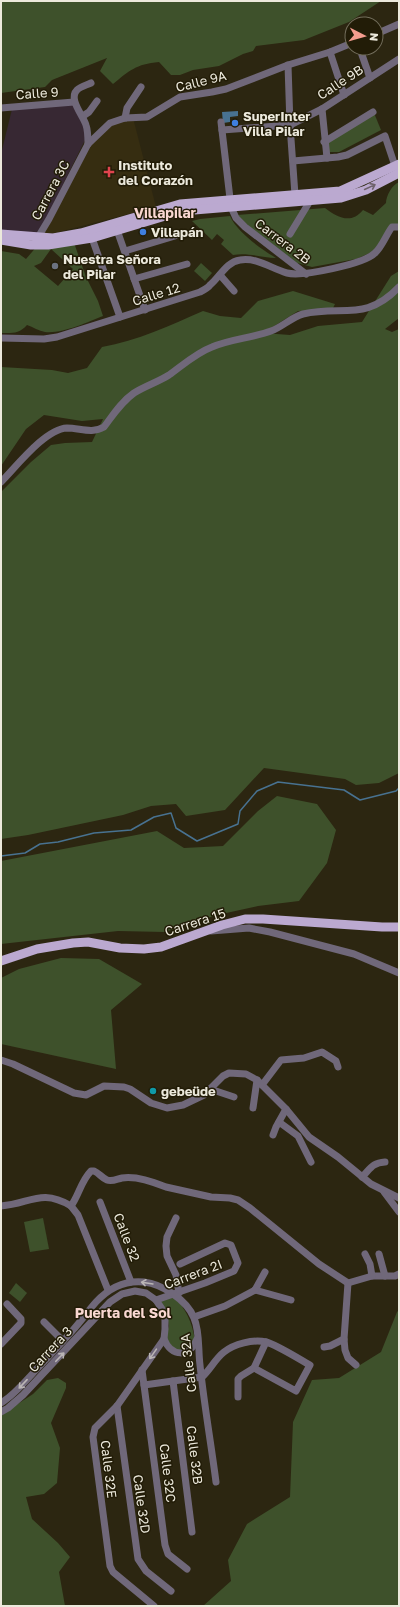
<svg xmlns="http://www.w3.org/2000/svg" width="400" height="1607" font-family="'Golos Text',sans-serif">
  <rect width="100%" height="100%" fill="#2c2611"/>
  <path fill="#362d11" d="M132,114L156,207L43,236L90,137Z"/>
  <path fill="#372833" d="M73,100L87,136L37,237L1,234V154L13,105Z"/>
  <g fill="#3e512b" fill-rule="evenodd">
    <path d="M1,1H381L349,22L304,40L256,46L253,51L243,54L219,66L193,70L180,75H171L159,62C136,64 129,71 113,84L100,71L107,58L52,80L45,87L1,93Z"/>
    <path d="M374,113L381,130L339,152H329L326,142Z"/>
    <path d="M399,182V225H395L372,252L356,259L312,267L297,263L252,229L237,215L325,208C337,217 351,225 363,210L373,215L386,203C386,196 392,185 399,182Z"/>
    <path d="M230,216C237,232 261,249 276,258C262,258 248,252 233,255L221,244L224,240L217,234L212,240L192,221L200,219Z"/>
    <path d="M72,237L86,277L98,301L103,316C88,322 62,334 45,332C39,331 33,327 27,325C19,334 13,333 1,333V251L19,254L26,259L38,245ZM51,249L73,269L58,286L34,266L41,263Z"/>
    <path d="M201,263L212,273L205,281L194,271Z"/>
    <path d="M399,271V318L385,329L392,332L399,329V773L379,783L356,785L345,779L264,768L225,810L186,816L176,804L151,806L123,815L28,835L1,839V492L31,462L51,445L65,443L92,442L103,419L82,421L44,415L26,429L1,466V367L52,370L68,373L87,368L102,347C137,341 171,325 203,311L220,316L241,318L258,301L293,291L335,304L332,310L298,311L263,333L290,335L318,326L362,322L391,276Z"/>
    <path d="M277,796L317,804L336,830L327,863L299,901L258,906L217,915L165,932L118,931L1,944V861L157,831L184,848L223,846L258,811Z"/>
    <path d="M61,958L99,959L142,984L111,1010L116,1069L1,1044V978L19,969Z"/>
    <path d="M43,1218L49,1249L30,1252L24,1222Z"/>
    <path d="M16,1283L27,1293L20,1302L9,1293Z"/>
    <path d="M173,1295C186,1309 192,1322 195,1340L188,1351H177L167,1341L166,1335L169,1326L167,1315L160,1299Z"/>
    <path d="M399,1310V1606H203L231,1581L228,1560L247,1524L290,1497L293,1422L312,1380L339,1378L381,1352L397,1312Z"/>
    <path d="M58,1378L66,1383V1388L51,1423L60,1448L57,1483L44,1494L26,1497L32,1519L58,1543L70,1557L59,1572L65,1606H1V1415L33,1394L47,1380Z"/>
  </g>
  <path fill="#487291" d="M238,111V116L230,117V122L223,123L222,112Z"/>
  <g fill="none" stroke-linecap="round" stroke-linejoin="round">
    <path stroke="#487291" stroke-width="1.5" d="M1,856L25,853L40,844L58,842L94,833L131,830L154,817L171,813L176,828L197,841L238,824L240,811L257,791L278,782L344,790L360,800L396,791L399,788"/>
    <g stroke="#70687a" stroke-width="7">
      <path d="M376,34L399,24"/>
      <path d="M330,52L344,95"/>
      <path d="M361,52L370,78"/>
      <path d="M288,65L290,125L295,195"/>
      <path d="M1,108L74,102"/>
      <path d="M322,109L327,158"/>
      <path d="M83,116L89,112L97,101"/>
      <path d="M125,118L127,108L141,87"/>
      <path d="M221,122L231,207L236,218L245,227L306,274"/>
      <path d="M222,130L290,125L322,109L399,59"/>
      <path d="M324,142L373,112"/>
      <path d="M88,144C88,138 88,131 86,125C83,115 68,99 77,90C81,86 87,85 91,83"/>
      <path d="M293,161L338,157L347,155L385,136L395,166"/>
      <path d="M117,230L145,310"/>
      <path d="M290,234L310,201"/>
      <path d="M92,238L120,317"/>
      <path d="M37,239L49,219L88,144L110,123L125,118L147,117L180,97L212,92L226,89L288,65L330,52L352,43"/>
      <path d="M125,251L175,236"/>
      <path d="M220,275L234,291"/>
      <path d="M134,279L187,264"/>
      <path d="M1,338L44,339L57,337L200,292C204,290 208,288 210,285C220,277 226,262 240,260C257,257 272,269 287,273C302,277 364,264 375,253C382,247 386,235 392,227H399"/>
      <path d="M1,482C16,467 45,429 67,428C80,428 92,434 104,427C113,415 121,402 134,393C145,386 158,382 169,375C183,365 196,353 212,347C231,339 252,338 271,331C282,327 292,317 303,314C342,305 366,322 399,287"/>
      <path d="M211,931L249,928L270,932L354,954L399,973"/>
      <path d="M1,1060L13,1064L74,1093L86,1095L104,1086L124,1087L130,1089L151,1103L167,1108L183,1105L204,1095L223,1076L229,1073L246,1074L257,1080L286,1109L309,1137L338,1157L371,1184L399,1198"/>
      <path d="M262,1085L281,1060L304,1058L322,1052L336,1061L338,1067"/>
      <path d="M210,1089L234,1097"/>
      <path d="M253,1108L257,1080"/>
      <path d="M279,1122L298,1136L311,1162"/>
      <path d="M273,1135L276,1127L286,1109"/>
      <path d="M362,1177C371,1168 372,1163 385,1162"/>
      <path d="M384,1192L399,1212"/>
      <path d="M100,1202L131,1282"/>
      <path d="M1,1206C30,1204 41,1188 71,1206C79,1195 81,1181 91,1171H94C99,1173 102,1178 107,1180C112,1182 117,1179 122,1178C137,1176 153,1182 166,1187L211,1197L230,1198L238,1200L250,1208L319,1264L348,1283L372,1276H395L399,1274"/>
      <path d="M71,1206L78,1215L108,1290"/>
      <path d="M176,1218L167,1237L166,1246L167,1256L176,1275L179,1293"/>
      <path d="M365,1254L370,1264L372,1276"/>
      <path d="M379,1254L385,1276"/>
      <path d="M348,1283L344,1339L345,1350L348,1358L356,1365"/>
      <path d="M255,1290L291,1300"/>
      <path d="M255,1290L265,1272"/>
      <path d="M156,1300L205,1283L234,1271L238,1263L231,1245L225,1243L180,1264"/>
      <path d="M194,1317L225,1306L255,1290"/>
      <path d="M44,1322L63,1341"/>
      <path d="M164,1339C171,1357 190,1358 197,1339"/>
      <path d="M1,1344L21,1323V1319L7,1304"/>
      <path d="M324,1347L330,1346L344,1339"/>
      <path d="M142,1370L165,1545L168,1554L187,1569"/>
      <path d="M173,1381L192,1532"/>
      <path d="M144,1385L202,1377C210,1370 215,1359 224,1352C234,1344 253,1339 266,1342C277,1345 299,1359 310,1365L296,1391L254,1368"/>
      <path d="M238,1397V1379L241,1376L254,1368L266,1342"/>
      <path d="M1,1403C14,1395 24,1383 34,1372C47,1358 61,1344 73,1330C81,1321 88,1311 96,1302C109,1288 125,1280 144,1282C162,1284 187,1300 194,1318C200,1332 198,1350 200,1365C204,1404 211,1443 216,1482"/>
      <path d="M117,1406L138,1559L146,1571L171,1591"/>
      <path d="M1,1412L8,1408L23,1395L110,1302L122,1294L135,1291L146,1293L156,1300L162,1309L165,1320V1329L164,1339L117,1406L95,1428L93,1437L110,1566L113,1572L154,1606"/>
    </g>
    <g stroke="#bba9d0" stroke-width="9">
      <path d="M1,234L53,238L81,233L180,204L340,191L399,164"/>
      <path d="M1,240L31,245H48L92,238L182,211L341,198L366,190L399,173"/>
      <path d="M1,961L37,949L73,943L88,942L120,948L144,949L161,947L222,925L245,919H263L382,927H399"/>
    </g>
  </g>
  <defs><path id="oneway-shaft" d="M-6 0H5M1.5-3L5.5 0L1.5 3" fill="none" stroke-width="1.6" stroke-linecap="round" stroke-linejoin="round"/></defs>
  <use stroke="#6e626c" href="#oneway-shaft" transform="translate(370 187) rotate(-25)"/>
  <g stroke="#bab5b5">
    <use href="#oneway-shaft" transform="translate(147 1283) rotate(-171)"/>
    <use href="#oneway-shaft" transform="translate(153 1354) rotate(125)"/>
    <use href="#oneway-shaft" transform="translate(60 1357) rotate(-46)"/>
    <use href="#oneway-shaft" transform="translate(23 1384) rotate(133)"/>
  </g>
  <g fill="#3f7fe0" stroke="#221c07" stroke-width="1.5">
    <circle cx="235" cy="123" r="4"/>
    <circle cx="143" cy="232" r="4"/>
  </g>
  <path fill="#e0444e" stroke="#221c07" stroke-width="1.5" d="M107 166h4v4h4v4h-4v4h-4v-4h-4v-4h4z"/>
  <circle fill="#6b7280" stroke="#221c07" stroke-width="1.5" cx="55" cy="266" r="4"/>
  <circle fill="#0f9aa8" stroke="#221c07" stroke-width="1.5" cx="153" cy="1091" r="4"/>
  <g text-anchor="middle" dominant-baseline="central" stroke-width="3" stroke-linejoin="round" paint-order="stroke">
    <g font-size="13" fill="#ece9dc" stroke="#221c07">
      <text transform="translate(201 81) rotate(-14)">Calle 9A</text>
      <text transform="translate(340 82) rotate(-33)">Calle 9B</text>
      <text transform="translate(37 93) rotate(-4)">Calle 9</text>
      <text transform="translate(50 190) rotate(-62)">Carrera 3C</text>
      <text transform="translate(283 241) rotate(37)">Carrera 2B</text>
      <text transform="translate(156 294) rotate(-17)">Calle 12</text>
      <text transform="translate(195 922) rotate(-18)">Carrera 15</text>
      <text transform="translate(127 1237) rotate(69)">Calle 32</text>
      <text transform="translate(193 1274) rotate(-21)">Carrera 2I</text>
      <text transform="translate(50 1349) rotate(-47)">Carrera 3</text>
      <text transform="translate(188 1363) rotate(-97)">Calle 32A</text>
      <text transform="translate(195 1455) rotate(83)">Calle 32B</text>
      <text transform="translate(109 1469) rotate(83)">Calle 32E</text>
      <text transform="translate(168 1473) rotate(83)">Calle 32C</text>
      <text transform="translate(142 1504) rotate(82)">Calle 32D</text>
    </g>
    <g font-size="13" font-weight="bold" fill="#ece9dc" stroke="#221c07" text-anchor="start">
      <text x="243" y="116">SuperInter<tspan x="243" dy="15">Villa Pilar</tspan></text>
      <text x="118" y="165">Instituto<tspan x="118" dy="15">del Corazón</tspan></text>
      <text x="151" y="232">Villapán</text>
      <text x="63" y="259">Nuestra Señora<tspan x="63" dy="15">del Pilar</tspan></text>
      <text x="161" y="1091">gebeüde</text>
    </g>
    <g font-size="14" font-weight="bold" fill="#f9d7d1" stroke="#221c07">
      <text x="165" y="212">Villapilar</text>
      <text x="123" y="1312">Puerta del Sol</text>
    </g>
  </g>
  <rect width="400" height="1607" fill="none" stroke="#ece9dc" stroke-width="4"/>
  <g transform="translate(364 36) rotate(96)"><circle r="19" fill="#221c07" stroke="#736e5c"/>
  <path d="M0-3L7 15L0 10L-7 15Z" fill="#f59d8f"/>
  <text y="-6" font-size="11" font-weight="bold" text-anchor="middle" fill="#ece9dc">N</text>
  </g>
</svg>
